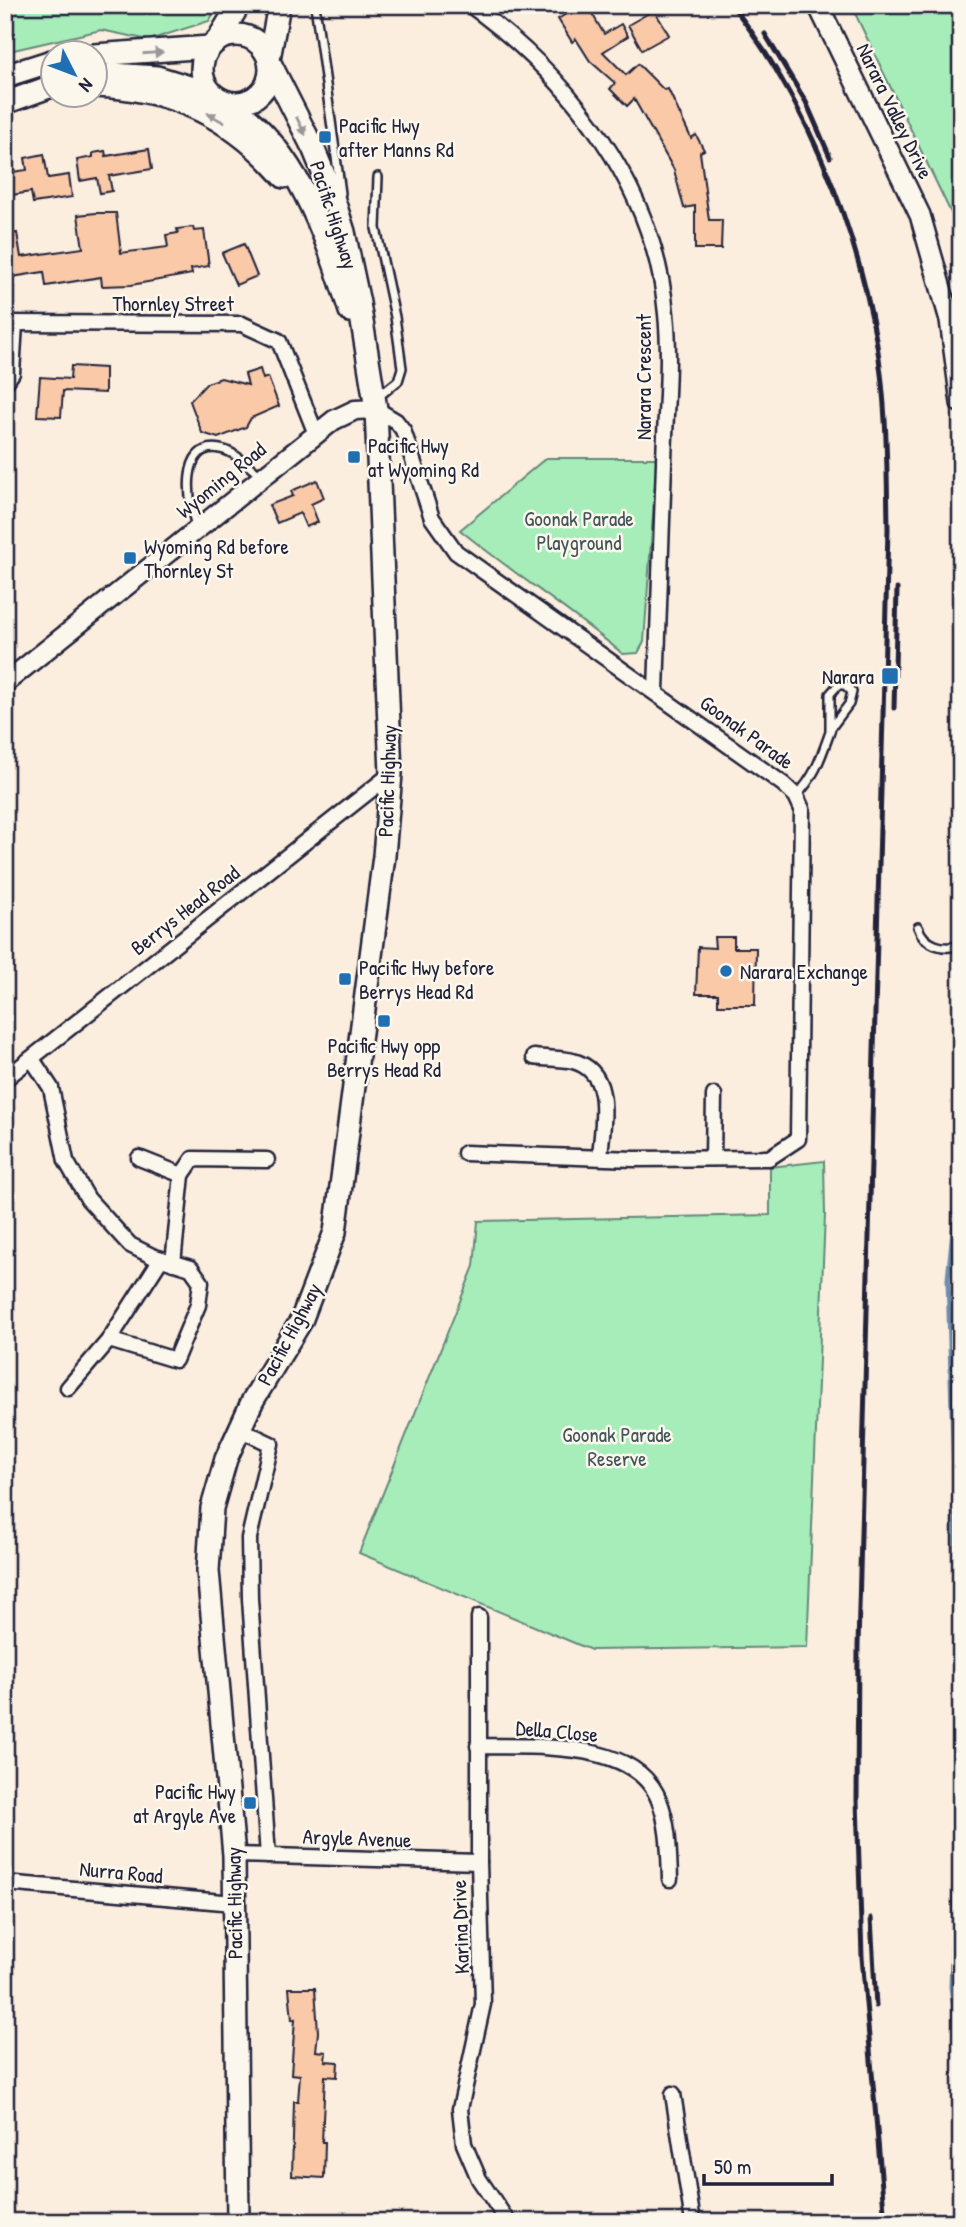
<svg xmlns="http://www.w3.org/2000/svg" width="966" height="2227" font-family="'Patrick Hand',sans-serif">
  <rect width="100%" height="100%" fill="#fbeede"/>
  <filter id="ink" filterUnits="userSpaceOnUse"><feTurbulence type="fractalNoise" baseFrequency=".0143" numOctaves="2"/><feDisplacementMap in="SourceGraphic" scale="14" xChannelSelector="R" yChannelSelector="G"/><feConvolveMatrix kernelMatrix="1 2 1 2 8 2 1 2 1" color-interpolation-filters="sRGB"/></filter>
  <g filter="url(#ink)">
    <g fill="#a7edba" stroke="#64887a" stroke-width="2">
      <path d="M5,5H219L209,21L149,40L101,30L5,52Z"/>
      <path d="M851,5H961V265L953,239L952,215Z"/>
      <path d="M546,458H657L644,642L638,653L623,654C570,610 513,573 460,530Z"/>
      <path d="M824,1161L825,1215L807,1647L591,1650L359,1553L474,1266L478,1221L770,1215V1167Z"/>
    </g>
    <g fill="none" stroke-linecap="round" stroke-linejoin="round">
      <path stroke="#6c8daf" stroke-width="5" d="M961,1153L948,1279L955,1509L957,1806L951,1987L961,2061"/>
    </g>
    <g fill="#f9c9a8" stroke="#22223b" stroke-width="2">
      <path d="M581,5H587L604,34L621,24L628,36L603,52L626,75L638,64L664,90L668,89L691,138L696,135L704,150L700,152L709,220H722L721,249H695V206L684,208L674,170L634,99L627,106L610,89L615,83L590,61L576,39L572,42L558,19Z"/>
      <path d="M654,10L669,35L642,50L628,25Z"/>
      <path d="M149,149L152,169L109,176L112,191L100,193L97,178L80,181L77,160L93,157V153L105,151L106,156Z"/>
      <path d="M44,154L48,178L69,175L72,197L33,203L31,192L5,196V173L27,170L25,158Z"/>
      <path d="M96,213H116L121,253L168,247L166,235L178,233L177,229L193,227L194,231L204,230L209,266L191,269L192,274L131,285L102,286L101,277L46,286L44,272L5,278V235L17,233L21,257L83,248L78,215Z"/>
      <path d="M244,244L257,276L236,285L222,253Z"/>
      <path d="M71,366L105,368V393L63,391L61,417L37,416L40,377L70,379Z"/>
      <path d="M260,369L263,379L268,377L279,406L251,418L246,427L218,438L202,433L190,401L207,383L221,378L248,385L245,374Z"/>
      <path d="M317,480L324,498L311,504L318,522L306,527L300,513L277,523L269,505L293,496L291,491Z"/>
      <path d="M714,937H734V948H756L755,1005H718V994H696L698,947L715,948Z"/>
      <path d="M289,1988H315L318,2032L316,2051L326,2052L325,2061L338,2062L337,2077L325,2076L322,2142H325L324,2178L292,2176L294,2101H298L300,2075L291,2074L295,2019L292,2020Z"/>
    </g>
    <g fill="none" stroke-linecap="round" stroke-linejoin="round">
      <g stroke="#22223b" stroke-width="12">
        <g id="service">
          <path d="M315,5L341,193"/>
          <path d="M378,177L376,228L395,317L402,368L398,381L378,397"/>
          <path d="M197,528C188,506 179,441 220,449C235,451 249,467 261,476"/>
          <path d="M796,796C815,777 821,757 830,732L831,728L849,704L852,692L845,685H838L830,694V732"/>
          <path d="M918,927C924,945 943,951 961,945"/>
        </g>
      </g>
      <g stroke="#22223b" stroke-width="19">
        <g id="minor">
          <path d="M470,5C571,78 655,187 666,314C671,363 665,414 664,463C661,539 658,615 656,691"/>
          <path d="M5,323L242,324L279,341L316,434"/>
          <path d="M5,383L12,373L15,324"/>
          <path d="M376,409L396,421L403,430L432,518L456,552L783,784L796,796L802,809L798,1139L769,1158L634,1159L465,1153"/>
          <path d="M534,1057C547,1059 561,1058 573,1061C615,1072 602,1125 600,1157"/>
          <path d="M32,1059L51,1088L66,1161L88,1199L130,1245L152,1256L191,1268L201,1282L198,1305L175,1360L109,1340"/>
          <path d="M5,1079L391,774"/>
          <path d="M139,1158L182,1175L193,1159L267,1160"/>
          <path d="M713,1158L714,1095"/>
          <path d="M173,1263L182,1175"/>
          <path d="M68,1388L109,1340L161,1259"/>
          <path d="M239,1429L271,1444L249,1538L250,1599L268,1856"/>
          <path d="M479,1617V1862L483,2004L460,2109L464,2144L479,2179L508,2222"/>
          <path d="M478,1746C532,1748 635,1738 659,1800C669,1824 669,1854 670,1879"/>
          <path d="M234,1855L479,1862"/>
          <path d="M5,1883L234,1903"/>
          <path d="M673,2094L693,2222"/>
        </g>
      </g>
      <g stroke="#22223b" stroke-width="23">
        <path id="tertiary" d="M5,683L334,420L355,410L376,409"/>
      </g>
      <g stroke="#22223b" stroke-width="24">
        <path id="secondary" d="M818,5L920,215L950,320L961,403"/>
      </g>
      <g stroke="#22223b" stroke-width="26">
        <g id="primary">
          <circle cx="236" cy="69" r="34"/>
          <path d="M217,41L239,5"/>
          <path d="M94,55L210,47"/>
          <path d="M269,59L279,5"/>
          <path d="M112,74L157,77L212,94"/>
          <path d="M5,76L52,61"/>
          <path d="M94,86C173,88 233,118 284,177"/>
          <path d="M222,101C294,139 327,238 350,311"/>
          <path d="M5,103L52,86"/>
          <path d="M238,2222L234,1855L208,1571L212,1508L226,1459L253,1400L301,1321L335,1232L384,856L391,774L376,409L359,303L344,232L332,194L314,150L271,65"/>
        </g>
      </g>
      <use href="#service" stroke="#fbf7ec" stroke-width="7"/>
      <use href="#minor" stroke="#fbf7ec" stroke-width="14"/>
      <use href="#tertiary" stroke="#fbf7ec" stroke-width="18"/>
      <use href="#secondary" stroke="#fbf7ec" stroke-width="19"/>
      <use href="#primary" stroke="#fbf7ec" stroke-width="21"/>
      <g stroke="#22223b" stroke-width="5">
        <path d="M732,5C805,100 855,221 876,339C887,401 887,466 888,529L858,1646L857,1800L862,1957L885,2222"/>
        <path d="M765,34L806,102L830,157"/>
        <path d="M894,708L897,589"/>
        <path d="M871,1918L876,2006"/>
      </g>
    </g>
    <defs><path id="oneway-solid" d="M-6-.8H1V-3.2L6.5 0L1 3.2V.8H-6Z" transform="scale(1.75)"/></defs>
    <g fill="#99979c">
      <use href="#oneway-solid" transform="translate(153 53) rotate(-4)"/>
      <use href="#oneway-solid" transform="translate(216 118) rotate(-150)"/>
      <use href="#oneway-solid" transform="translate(301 126) rotate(63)"/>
    </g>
  </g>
  <g fill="#1f6fb2" stroke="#fbf7ec" stroke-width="2.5">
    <rect x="318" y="130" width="14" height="14" rx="3.5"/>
    <rect x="347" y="450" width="14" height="14" rx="3.5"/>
    <rect x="123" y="551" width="14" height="14" rx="3.5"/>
    <rect x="881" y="667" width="18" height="18" rx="3.5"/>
    <circle cx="726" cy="971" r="7"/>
    <rect x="338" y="972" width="14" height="14" rx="3.5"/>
    <rect x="377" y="1014" width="14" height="14" rx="3.5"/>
    <rect x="243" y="1796" width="14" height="14" rx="3.5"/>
  </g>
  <g text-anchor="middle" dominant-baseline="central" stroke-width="5" stroke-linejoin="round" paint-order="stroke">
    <g font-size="21" fill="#22223b" stroke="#fbf7ec">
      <text transform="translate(895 111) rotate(64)">Narara Valley Drive</text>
      <text transform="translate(334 215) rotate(72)">Pacific Highway</text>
      <text x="173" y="303">Thornley Street</text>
      <text transform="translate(643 377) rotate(-90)">Narara Crescent</text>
      <text transform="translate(221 480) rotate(-39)">Wyoming Road</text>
      <text transform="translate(747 732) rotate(36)">Goonak Parade</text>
      <text transform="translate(387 781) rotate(-88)">Pacific Highway</text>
      <text transform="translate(185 910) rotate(-38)">Berrys Head Road</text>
      <text transform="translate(289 1334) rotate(-62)">Pacific Highway</text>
      <text transform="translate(557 1731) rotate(5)">Della Close</text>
      <text transform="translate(357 1838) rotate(2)">Argyle Avenue</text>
      <text transform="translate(121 1872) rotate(5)">Nurra Road</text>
      <text transform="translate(234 1903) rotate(-91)">Pacific Highway</text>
      <text transform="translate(460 1927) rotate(-92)">Karina Drive</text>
    </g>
    <g font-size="21" fill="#22223b" stroke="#fbf7ec" text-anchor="start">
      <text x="339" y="125">Pacific Hwy<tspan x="339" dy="24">after Manns Rd</tspan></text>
      <text x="368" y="445">Pacific Hwy<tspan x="368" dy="24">at Wyoming Rd</tspan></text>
      <text x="144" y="546">Wyoming Rd before<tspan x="144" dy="24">Thornley St</tspan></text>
      <text x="874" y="676" text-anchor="end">Narara</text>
      <text x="359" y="967">Pacific Hwy before<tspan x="359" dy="24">Berrys Head Rd</tspan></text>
      <text x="740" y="971">Narara Exchange</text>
      <text x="384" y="1045" text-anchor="middle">Pacific Hwy opp<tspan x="384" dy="24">Berrys Head Rd</tspan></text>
      <text x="236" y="1791" text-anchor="end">Pacific Hwy<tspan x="236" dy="24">at Argyle Ave</tspan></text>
    </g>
    <g font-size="21" fill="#43555b" stroke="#fbf7ec">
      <text x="579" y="518">Goonak Parade<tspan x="579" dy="24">Playground</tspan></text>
      <text x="617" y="1434">Goonak Parade<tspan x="617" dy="24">Reserve</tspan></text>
    </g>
  </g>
  <rect width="966" height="2227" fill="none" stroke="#fbf7ec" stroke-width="28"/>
  <rect x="14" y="14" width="938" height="2199" fill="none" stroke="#22223b" stroke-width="2.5" filter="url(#ink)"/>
  <g transform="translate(74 74) rotate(132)"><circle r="33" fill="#fbf7ec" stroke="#a4a2a5" stroke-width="2"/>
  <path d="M0-5L12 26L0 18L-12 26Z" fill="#1f6fb2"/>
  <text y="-10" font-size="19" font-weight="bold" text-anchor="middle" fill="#22223b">N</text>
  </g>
  <path d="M704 2174v10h128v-10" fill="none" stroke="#22223b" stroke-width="3.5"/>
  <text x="714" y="2174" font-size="21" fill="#22223b" stroke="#fbf7ec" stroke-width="5" paint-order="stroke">50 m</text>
</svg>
